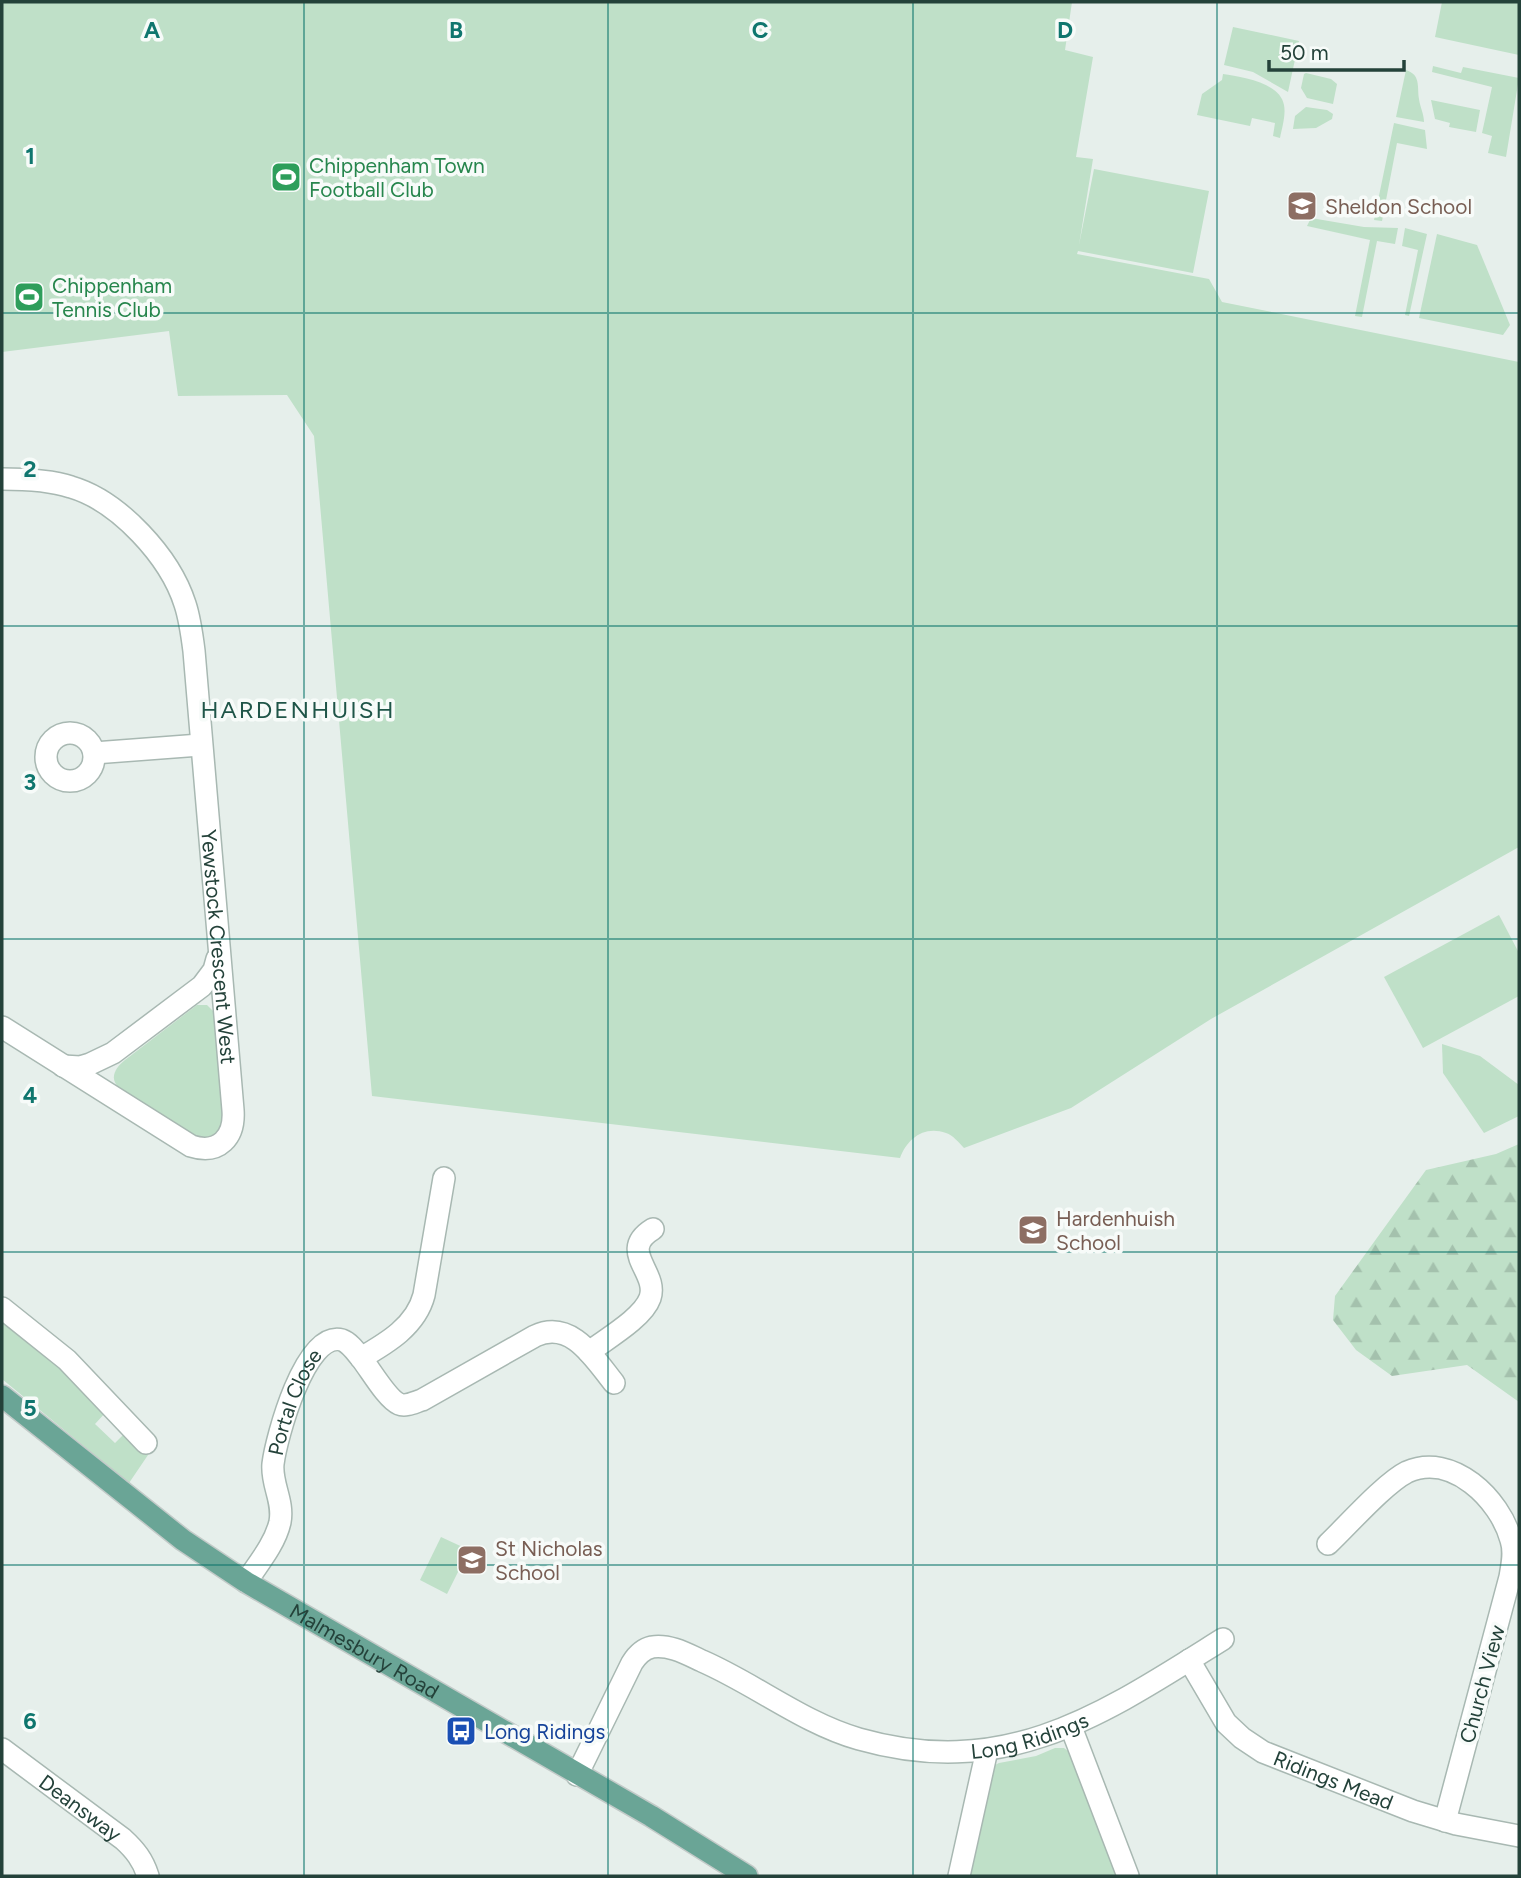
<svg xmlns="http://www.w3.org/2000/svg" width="1521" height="1878" font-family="Figtree,sans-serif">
  <defs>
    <pattern id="forest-firs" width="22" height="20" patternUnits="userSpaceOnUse" patternTransform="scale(1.75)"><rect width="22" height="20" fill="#bfe0c8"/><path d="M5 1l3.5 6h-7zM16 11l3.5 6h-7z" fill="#a4c1ad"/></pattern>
  </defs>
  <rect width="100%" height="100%" fill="#e6efeb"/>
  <g fill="#bfe0c8">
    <path d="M2,2H1072L1065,50L1093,57L1076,157L1093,159L1079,245L1094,169L1209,191L1193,273L1078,251L1077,254L1209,279L1222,302L1519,362V847L1211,1019L1071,1108L964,1148C959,1143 953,1135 946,1133C924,1125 907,1139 900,1158L372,1096L314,436L287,395L178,396L169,331L2,352Z"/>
    <path d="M1442,2H1519V55L1435,37Z"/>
    <path d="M1233,27L1299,41L1288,92L1253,72L1224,65Z"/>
    <path d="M1433,66L1461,73L1463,67L1519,78L1506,157L1488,153L1492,136L1482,133L1492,87L1432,72Z"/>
    <path d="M1406,70C1421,75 1417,86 1419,99C1420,107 1424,114 1424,122L1396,117Z"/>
    <path d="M1306,73L1331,79L1337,84L1333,104L1307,98L1301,88L1304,74Z"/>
    <path d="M1223,74C1241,77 1280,82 1284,105C1286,115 1282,128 1280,138L1273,136L1275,123L1252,118L1250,126L1197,115L1202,94L1222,80Z"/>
    <path d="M1431,100L1480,110L1476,132L1449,127L1450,123L1435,119Z"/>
    <path d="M1306,107L1327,110L1333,114L1332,119L1316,128L1293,129L1295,116Z"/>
    <path d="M1394,123L1425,130L1427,149L1397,143L1382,221L1374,220Z"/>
    <path d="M1311,218L1364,227L1398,228L1395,244L1377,241L1362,317L1355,316L1370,240L1307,226Z"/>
    <path d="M1405,228L1427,234L1409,316L1405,315L1418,250L1402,246Z"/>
    <path d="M1437,234L1477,245L1510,325L1503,335L1419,318Z"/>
    <path d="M1499,915L1519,953V996L1423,1048L1384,977Z"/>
    <path d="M197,1005H207L214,1012L225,1125L219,1137L198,1138L119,1088C109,1078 115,1068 125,1060Z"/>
    <path d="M1442,1044L1480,1056L1519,1085V1116L1484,1133L1443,1073Z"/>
    <path d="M2,1314L10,1319L106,1412L95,1424L115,1443L126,1432L148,1455L129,1483L2,1379Z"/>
    <path d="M441,1537L469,1550L447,1594L420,1580Z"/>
    <path d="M1055,1748H1064L1073,1755L1121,1876H966L993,1766L999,1763L1036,1756Z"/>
  </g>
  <path fill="url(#forest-firs)" d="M1519,1144V1402L1467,1365L1392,1376L1356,1350L1333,1320L1335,1296L1426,1170L1496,1154Z"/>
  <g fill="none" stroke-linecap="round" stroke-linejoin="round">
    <g stroke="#a8b8b2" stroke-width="24">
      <g id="minor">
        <path id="s1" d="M2,479C24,479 50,480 71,487C119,501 170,557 185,604C190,619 192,635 194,651L233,1110C235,1137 219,1155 191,1146L2,1027"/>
        <circle cx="70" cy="757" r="24"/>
        <path d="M94,753L200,745"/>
        <path d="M63,1066L80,1067L90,1064L113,1053L202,986L214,970L217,959"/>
        <path d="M2,1308L67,1360L146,1443"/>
        <path d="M589,1352C606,1339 643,1318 650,1298C659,1272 617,1251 653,1229"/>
        <path d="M361,1358C370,1369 387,1399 399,1404C406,1407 415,1402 422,1400L535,1336C571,1319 594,1358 614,1383"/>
        <path d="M1328,1544C1348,1525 1385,1483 1407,1472C1452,1452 1500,1499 1511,1540C1515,1552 1512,1565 1510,1577L1445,1821"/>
        <path id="s2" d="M246,1582C258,1564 275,1544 280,1522C284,1501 271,1484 273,1464C276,1439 305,1330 342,1340C350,1343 356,1352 361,1358C387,1343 416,1326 424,1295L444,1178"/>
        <path id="s3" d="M1189,1660L1226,1723L1242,1738L1263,1752L1413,1811L1456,1824L1519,1836"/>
        <path d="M1071,1727L1128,1876"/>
        <path id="s4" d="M2,1749L123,1839C135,1850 143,1860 148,1876"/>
        <path id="s5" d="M577,1775L632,1663C637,1655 643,1649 652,1647C669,1644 687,1654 702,1661C755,1684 803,1723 859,1739C1007,1781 1103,1714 1223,1639"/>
        <path d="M959,1876L987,1750"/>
      </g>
    </g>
    <g stroke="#c2cac8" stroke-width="24">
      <g id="major">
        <path id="s6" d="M2,1396L183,1540L246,1582L651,1816L747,1876"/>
      </g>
    </g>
    <use href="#minor" stroke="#fff" stroke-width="21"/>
    <use href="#major" stroke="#6aa596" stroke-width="21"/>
  </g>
  <path fill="none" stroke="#0f766e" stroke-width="2" stroke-opacity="0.55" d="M304,2V1876M608,2V1876M913,2V1876M1217,2V1876M2,313H1519M2,626H1519M2,939H1519M2,1252H1519M2,1565H1519"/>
  <defs>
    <g id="stadium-square" transform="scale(1.575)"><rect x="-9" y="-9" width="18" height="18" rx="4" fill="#2e9e5b" stroke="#f7fbf9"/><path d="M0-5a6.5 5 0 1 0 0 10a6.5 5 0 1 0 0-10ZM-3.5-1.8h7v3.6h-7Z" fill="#fff"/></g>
    <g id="school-square" transform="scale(1.575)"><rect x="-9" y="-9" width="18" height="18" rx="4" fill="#8d6e63" stroke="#f7fbf9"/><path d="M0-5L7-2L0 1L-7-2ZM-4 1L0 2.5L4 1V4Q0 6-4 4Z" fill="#fff"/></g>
    <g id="bus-square" transform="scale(1.575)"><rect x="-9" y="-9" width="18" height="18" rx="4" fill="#1a4fb4" stroke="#f7fbf9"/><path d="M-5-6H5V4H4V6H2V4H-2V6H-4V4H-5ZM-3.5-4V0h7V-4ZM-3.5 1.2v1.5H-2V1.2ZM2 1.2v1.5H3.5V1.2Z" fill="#fff"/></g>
  </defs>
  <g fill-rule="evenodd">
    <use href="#stadium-square" x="286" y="177"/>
    <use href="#school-square" x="1302" y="206"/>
    <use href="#stadium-square" x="29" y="297"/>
    <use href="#school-square" x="1033" y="1230"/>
    <use href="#school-square" x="472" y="1560"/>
    <use href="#bus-square" x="461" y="1731"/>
  </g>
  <g text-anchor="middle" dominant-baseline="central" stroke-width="7" stroke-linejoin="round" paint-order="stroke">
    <g font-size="21" fill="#27864d" stroke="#f7fbf9" text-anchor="start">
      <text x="309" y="165">Chippenham Town<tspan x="309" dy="24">Football Club</tspan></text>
      <text x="52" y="285">Chippenham<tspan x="52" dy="24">Tennis Club</tspan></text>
    </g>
    <g font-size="21" fill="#785e54" stroke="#f7fbf9" text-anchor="start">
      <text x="1325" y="206">Sheldon School</text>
      <text x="1056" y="1218">Hardenhuish<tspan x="1056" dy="24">School</tspan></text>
      <text x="495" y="1548">St Nicholas<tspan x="495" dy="24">School</tspan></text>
    </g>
    <g font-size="21" fill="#24423a" stroke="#f7fbf9">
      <text stroke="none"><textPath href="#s1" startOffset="583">Yewstock Crescent West</textPath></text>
      <text stroke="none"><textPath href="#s2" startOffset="194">Portal Close</textPath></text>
      <text stroke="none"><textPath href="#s6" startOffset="444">Malmesbury Road</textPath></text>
      <text transform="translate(1482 1684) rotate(-75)">Church View</text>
      <text stroke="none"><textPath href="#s5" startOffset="553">Long Ridings</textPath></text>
      <text stroke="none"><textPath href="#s3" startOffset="196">Ridings Mead</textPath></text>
      <text stroke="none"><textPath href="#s4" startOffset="98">Deansway</textPath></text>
    </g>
    <g font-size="21" fill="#164399" stroke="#f7fbf9" text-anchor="start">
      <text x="484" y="1731">Long Ridings</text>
    </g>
    <g font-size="24" letter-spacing="2" fill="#1f5548" stroke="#f7fbf9">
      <text x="298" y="709">HARDENHUISH</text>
    </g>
  </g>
  <g font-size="23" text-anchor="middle" font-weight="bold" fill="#0f766e" stroke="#f7fbf9" stroke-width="7" stroke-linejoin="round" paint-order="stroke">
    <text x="152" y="38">A</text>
    <text x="456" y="38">B</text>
    <text x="760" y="38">C</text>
    <text x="1065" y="38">D</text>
    <text x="30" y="164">1</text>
    <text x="30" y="477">2</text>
    <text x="30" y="790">3</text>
    <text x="30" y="1103">4</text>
    <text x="30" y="1416">5</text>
    <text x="30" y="1729">6</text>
  </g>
  <rect width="1521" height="1878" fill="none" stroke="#24423a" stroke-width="7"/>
  <path d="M1269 60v10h135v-10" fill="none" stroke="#24423a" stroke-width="3.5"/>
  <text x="1280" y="60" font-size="21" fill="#24423a" stroke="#f7fbf9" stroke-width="5" paint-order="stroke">50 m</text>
</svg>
